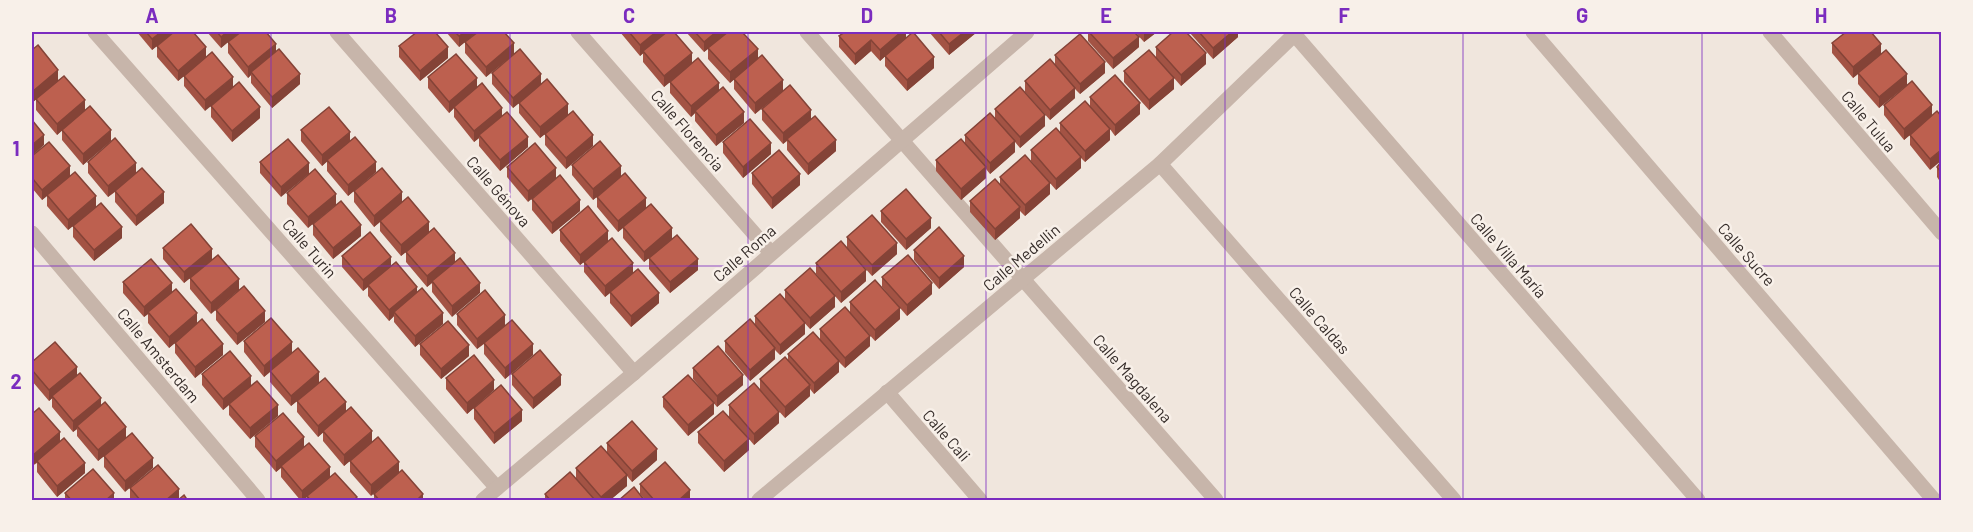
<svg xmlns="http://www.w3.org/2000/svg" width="1973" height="532" font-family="Barlow,sans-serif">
  <rect width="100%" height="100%" fill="#f0e6dd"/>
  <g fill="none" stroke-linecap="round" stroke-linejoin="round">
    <path stroke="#b39f94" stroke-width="4" stroke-dasharray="3 3" stroke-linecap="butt" d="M1939,32L1942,35"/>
    <g stroke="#c7b5aa" stroke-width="15">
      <path d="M95,32L497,488"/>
      <path d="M337,32L634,373"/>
      <path d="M578,32L771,253"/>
      <path d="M807,32L1216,500"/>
      <path d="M1533,32L1934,500"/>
      <path d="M1770,32L1942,233"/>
      <path d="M1294,34L1698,500"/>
      <path d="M1160,164L1454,500"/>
      <path d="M32,233L258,500"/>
      <path d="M887,392L980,500"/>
      <path d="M483,500L634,373L1027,32"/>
      <path d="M759,500L1160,164L1297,32"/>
    </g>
  </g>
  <g fill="#a35344">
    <path d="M137,32H174L152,50Z"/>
    <path d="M207,32H240L221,48Z"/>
    <path d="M446,32H477L459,47Z"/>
    <path d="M620,32H674L692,63L719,91L744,123L716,146L695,121V113L691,117L670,93V82L664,87L643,62V53L640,56Z"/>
    <path d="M686,32H742L758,59L783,91L755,114L734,89V79L730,83L708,59V49L704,52Z"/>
    <path d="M906,32V38L934,68L907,91L885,66V56L880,61L871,51L855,65L839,47V36Z"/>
    <path d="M929,32H977L949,55Z"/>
    <path d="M1088,32H1134L1139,47L1113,69L1088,41Z"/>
    <path d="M1135,32H1157L1144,42Z"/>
    <path d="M1189,32H1238V37L1213,59Z"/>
    <path d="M228,42L276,52L300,84L272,108L251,83V75L248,78L228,53Z"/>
    <path d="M465,42L514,54L486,77L465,53Z"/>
    <path d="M1832,43L1881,53L1907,85L1879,108L1858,84V74L1853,78L1832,53Z"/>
    <path d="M157,46L206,58L212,52L205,111L184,86V76L178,81L157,57Z"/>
    <path d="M399,46L448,58L420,81L399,57Z"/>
    <path d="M1156,47L1206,64L1181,86L1174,78V89L1149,110L1124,82V71L1156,57Z"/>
    <path d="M32,50L85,110L111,141L83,165L62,140V130L57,135L36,110V99L32,103Z"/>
    <path d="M1055,55L1105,73L1080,94L1075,89V98L1050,120L1025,92V81L1055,65Z"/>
    <path d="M492,73L541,85L568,114L593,146L566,169L545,145V134L549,131L540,138L519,113V103L513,108L492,84Z"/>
    <path d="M428,77L477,87L528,147L500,171L479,146V138L474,142L454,117V108L449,113L428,88Z"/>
    <path d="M1090,97L1140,114L1115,136L1110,129V140L1085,162L1081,158V168L1056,190L1031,161V150L1060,132V123L1090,107Z"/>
    <path d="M1884,105L1932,116L1930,170L1910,145V135L1904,140L1884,115Z"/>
    <path d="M211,106L260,118L232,142L211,117Z"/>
    <path d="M762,109L811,119L836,151L808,175L787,150V141L783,144L762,120Z"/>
    <path d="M995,109L1045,126L1020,148L1015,142V152L990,174L986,169V178L961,200L936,171V160L965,143V135L995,119Z"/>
    <path d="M301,130L350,141L376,172L348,196L327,171V161L322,166L301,141Z"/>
    <path d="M288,139L281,197L260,173V162Z"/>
    <path d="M723,142L771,154L743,178L723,153Z"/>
    <path d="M535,143L528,202L507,177V167Z"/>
    <path d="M32,156L70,176L122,238L94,261L73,237V226L68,230L47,206V196L42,200L32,188Z"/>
    <path d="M88,162L136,173L164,203L136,226L115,202V192L108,197L88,173Z"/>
    <path d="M1941,162V183L1937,177V167Z"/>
    <path d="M572,165L621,177L593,200L572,175Z"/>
    <path d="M752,173L800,185L772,209L752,184Z"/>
    <path d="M1000,177L1050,194L1025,216L1020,211V218L995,240L970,212V201L1000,184Z"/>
    <path d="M354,191L402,202L429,232L455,253L452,317L432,292V283L427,287L406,262V252L401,256L380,231V222L374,227L354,202Z"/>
    <path d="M287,193L336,194L308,228L287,204Z"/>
    <path d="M597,197L646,208L698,270L670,293L649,269V258L644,262L623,238V228L618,232L597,207Z"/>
    <path d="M532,199L580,211L552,234L532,210Z"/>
    <path d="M881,211L931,228L906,250L881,222Z"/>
    <path d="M313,224L361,236L333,259L313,235Z"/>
    <path d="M560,230L608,242L659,303L631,327L610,303V293L605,297L584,272V262L580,265L560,241Z"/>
    <path d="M847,237L897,254L872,276L847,248Z"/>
    <path d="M163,248L212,260L184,283L163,259Z"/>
    <path d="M914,250L964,267L939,289L914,260Z"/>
    <path d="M218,255L211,314L190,289V278Z"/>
    <path d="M342,256L391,266L417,293L443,324L415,347L394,322V316L389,321L368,296V287L363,291L342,267Z"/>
    <path d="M816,263L866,281L841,303L816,274Z"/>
    <path d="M882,277L932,294L907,316L882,287Z"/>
    <path d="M123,282L172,292L197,324L223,355L195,378L175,353V343L169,348L148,323V314L144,317L123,293Z"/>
    <path d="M785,290L835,307L810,329L801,319L805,334L780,355L775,350V359L750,381L725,352V341L755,325V316L785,300Z"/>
    <path d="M850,302L900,319L875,341L850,313Z"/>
    <path d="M216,310L265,322L237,345L216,320Z"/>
    <path d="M457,314L505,325L533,355L505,379L484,354V344L477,349L457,325Z"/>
    <path d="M820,329L870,346L845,368L839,362V372L814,394L810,389V396L785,418L760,390V379L788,361V354L820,339Z"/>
    <path d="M244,341L292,353L372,442L344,466L323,441V432L318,437L297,412V401L291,406L270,382V372L264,377L244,352Z"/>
    <path d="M420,344L469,356L441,379L420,355Z"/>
    <path d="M32,362L77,376L126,438L98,461L77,436V429L73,432L52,407V398L49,401L32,381Z"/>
    <path d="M693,368L743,385L717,407L693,379Z"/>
    <path d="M202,374L251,386L278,416L250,439L229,415V405L223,410L202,385Z"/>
    <path d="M512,374L561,385L533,409L512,385Z"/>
    <path d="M446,378L494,390L467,414L446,389Z"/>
    <path d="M663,397L714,414L688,436L663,407Z"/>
    <path d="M729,405L779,423L754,445L749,439V450L724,472L698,443V432L729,416Z"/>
    <path d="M474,408L522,421L494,444L474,419Z"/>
    <path d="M32,414L60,442L85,473L57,497L37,472V463L32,466Z"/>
    <path d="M132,433L125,492L104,467V456Z"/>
    <path d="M255,436L304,447L330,477L357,501H307V497L303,501H301L281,477V468L276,472L255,447Z"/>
    <path d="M378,437L371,496L350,472V461Z"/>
    <path d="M607,443L657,460L632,482L627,476V486L609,501H545V494L576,479V468L607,452Z"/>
    <path d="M640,484L690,501H646L640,494Z"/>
    <path d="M130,488L179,499L188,501H131L130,499Z"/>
    <path d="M65,493L114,501H65Z"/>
    <path d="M374,494L423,501H374Z"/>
  </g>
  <g fill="#844337">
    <path d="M161,32H174L152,50V39Z"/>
    <path d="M227,32H240L221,48V37Z"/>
    <path d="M465,32H477L459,47V36Z"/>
    <path d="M656,32H668V33L640,56V45Z"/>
    <path d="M716,32H729L704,52V42Z"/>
    <path d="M901,32H906V38L880,61V50Z"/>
    <path d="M964,32H977L949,55V44Z"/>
    <path d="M1144,32H1157L1144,42Z"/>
    <path d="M1232,32H1238V37L1213,59V48Z"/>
    <path d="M1139,37V47L1113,69V58Z"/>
    <path d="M871,40V51L855,65V54Z"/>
    <path d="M514,43V54L486,77V67Z"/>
    <path d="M276,44V54L251,72V75L248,78V67Z"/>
    <path d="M1881,44V55L1853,78V67Z"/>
    <path d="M206,47V58L178,81V71Z"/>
    <path d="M448,47V58L420,81V71Z"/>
    <path d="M758,49V60L730,83V72Z"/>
    <path d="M692,53V64L664,87V76Z"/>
    <path d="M1206,53V64L1181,86V75Z"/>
    <path d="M934,57V68L907,91V80Z"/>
    <path d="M1105,62V73L1080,94V84Z"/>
    <path d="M58,70V81L32,103V92Z"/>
    <path d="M300,74V84L272,108V97Z"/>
    <path d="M541,74V85L513,108V98Z"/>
    <path d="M1907,74V85L1879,108V97Z"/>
    <path d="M233,77V88L205,111V100Z"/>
    <path d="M477,78V89L454,107V108L449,113V102Z"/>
    <path d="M1174,78V89L1149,110V100Z"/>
    <path d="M783,80V91L755,114V103Z"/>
    <path d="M719,83V93L695,111V113L691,117V106Z"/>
    <path d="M1075,88V98L1050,120V110Z"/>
    <path d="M85,100V111L57,135V124Z"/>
    <path d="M1140,103V114L1115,136V125Z"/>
    <path d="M568,104V115L540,138V127Z"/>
    <path d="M1932,105V116L1904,140V129Z"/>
    <path d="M260,107V118L232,142V131Z"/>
    <path d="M502,108V119L479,135V138L474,142V131Z"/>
    <path d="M811,110V120L783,144V133Z"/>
    <path d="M744,112V123L716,146V135Z"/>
    <path d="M1045,115V126L1020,148V137Z"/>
    <path d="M1110,129V140L1085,162V151Z"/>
    <path d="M111,130V141L83,165V154Z"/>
    <path d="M350,132V142L322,166V155Z"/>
    <path d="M44,135V145L32,156V145Z"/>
    <path d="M593,135V146L566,169V158Z"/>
    <path d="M528,137V147L500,171V160Z"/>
    <path d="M836,140V151L808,175V164Z"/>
    <path d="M1015,141V152L990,174V163Z"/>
    <path d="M771,143V154L743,178V167Z"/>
    <path d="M1941,150V161L1930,170V159Z"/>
    <path d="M1081,157V168L1056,190V179Z"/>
    <path d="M376,162V172L348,196V185Z"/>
    <path d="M136,163V174L108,197V186Z"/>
    <path d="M309,163V174L281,197V187Z"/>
    <path d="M70,166V177L42,200V190Z"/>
    <path d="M621,166V177L593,200V189Z"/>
    <path d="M986,167V178L961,200V189Z"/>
    <path d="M556,168V179L528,202V191Z"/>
    <path d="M800,174V185L772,209V198Z"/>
    <path d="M1050,183V194L1025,216V205Z"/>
    <path d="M164,192V203L136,226V216Z"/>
    <path d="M402,192V203L374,227V216Z"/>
    <path d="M336,194V205L308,228V217Z"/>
    <path d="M96,196V207L68,230V220Z"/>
    <path d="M646,198V209L618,232V221Z"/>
    <path d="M580,200V211L552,234V223Z"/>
    <path d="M1020,207V218L995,240V229Z"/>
    <path d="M931,218V228L906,250V239Z"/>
    <path d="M429,222V233L401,256V245Z"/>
    <path d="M361,225V236L333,259V248Z"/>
    <path d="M122,227V238L94,261V250Z"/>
    <path d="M672,228V239L644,262V252Z"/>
    <path d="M608,231V242L580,265V255Z"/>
    <path d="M897,243V254L872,276V265Z"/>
    <path d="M212,249V260L184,283V272Z"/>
    <path d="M455,253V264L427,287V276Z"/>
    <path d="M964,256V267L939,289V278Z"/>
    <path d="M391,257V268L363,291V280Z"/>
    <path d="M698,259V270L670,293V282Z"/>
    <path d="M633,263V274L605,297V286Z"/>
    <path d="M866,270V281L841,303V292Z"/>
    <path d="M239,279V290L211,314V303Z"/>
    <path d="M172,283V294L148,312V314L144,317V307Z"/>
    <path d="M480,283V293L452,317V306Z"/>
    <path d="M932,283V294L907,316V305Z"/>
    <path d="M417,287V297L394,312V316L389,321V310Z"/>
    <path d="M659,293V303L631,327V316Z"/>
    <path d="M835,296V307L810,329V318Z"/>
    <path d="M900,308V319L875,341V330Z"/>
    <path d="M265,311V322L237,345V334Z"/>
    <path d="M197,313V324L169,348V337Z"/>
    <path d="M443,313V324L415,347V336Z"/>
    <path d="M505,315V326L477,349V339Z"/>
    <path d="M805,323V334L780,355V345Z"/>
    <path d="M870,336V346L845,368V358Z"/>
    <path d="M292,342V353L264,377V366Z"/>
    <path d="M223,344V355L195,378V367Z"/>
    <path d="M533,344V355L505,379V368Z"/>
    <path d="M469,345V356L441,379V369Z"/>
    <path d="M775,348V359L750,381V370Z"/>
    <path d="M839,361V372L814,394V383Z"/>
    <path d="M77,367V377L49,401V390Z"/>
    <path d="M319,372V383L291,406V396Z"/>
    <path d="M561,375V385L533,409V398Z"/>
    <path d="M743,375V385L717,407V396Z"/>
    <path d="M251,376V386L223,410V399Z"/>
    <path d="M494,380V390L467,414V403Z"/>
    <path d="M810,385V396L785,418V407Z"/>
    <path d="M101,398V409L77,426V429L73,432V421Z"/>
    <path d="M33,402V413L32,414V403Z"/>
    <path d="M346,402V413L318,437V426Z"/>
    <path d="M714,403V414L688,436V425Z"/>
    <path d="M278,405V416L250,439V428Z"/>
    <path d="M522,410V421L494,444V433Z"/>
    <path d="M779,412V423L754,445V434Z"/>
    <path d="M126,427V438L98,461V450Z"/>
    <path d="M372,431V442L344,466V455Z"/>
    <path d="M60,432V443L32,466V456Z"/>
    <path d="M304,437V448L276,472V461Z"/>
    <path d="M749,439V450L724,472V461Z"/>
    <path d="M657,449V460L632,482V471Z"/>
    <path d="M153,458V468L125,492V481Z"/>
    <path d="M399,462V473L371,496V485Z"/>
    <path d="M85,463V473L57,497V486Z"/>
    <path d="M330,467V478L302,501V491Z"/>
    <path d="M627,475V486L609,501H601V497Z"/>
    <path d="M179,489V500L165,501Z"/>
    <path d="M690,490V501H678Z"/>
    <path d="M114,493V501H105Z"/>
    <path d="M423,494V501H416Z"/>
  </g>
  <g fill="#bd604f" stroke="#844337" stroke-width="1.5">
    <path d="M146,32H161L152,39Z"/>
    <path d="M174,32H193L206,47L178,71L157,46Z"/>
    <path d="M217,32H227L221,37Z"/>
    <path d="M241,32H266L276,44L248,67L228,42Z"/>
    <path d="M417,32H435L448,47L420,71L399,46Z"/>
    <path d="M455,32H465L459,36Z"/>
    <path d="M478,32H504L514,43L486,67L465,42Z"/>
    <path d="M629,32H656L640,45Z"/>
    <path d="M667,32H674L692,53L664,76L643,51Z"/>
    <path d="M695,32H716L704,42Z"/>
    <path d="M728,32H742L758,49L730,72L708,48Z"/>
    <path d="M845,32H901L880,50L871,40L855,54L839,36Z"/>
    <path d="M913,32L934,57L907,80L885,56Z"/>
    <path d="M939,32H964L949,44Z"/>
    <path d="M1089,32H1134L1139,37L1113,58Z"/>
    <path d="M1173,32H1186L1206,53L1181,75L1156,47Z"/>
    <path d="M1199,32H1232L1213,48Z"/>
    <path d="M1846,32H1871L1881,44L1853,67L1832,43Z"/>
    <path d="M1080,34L1105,62L1080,84L1055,55Z"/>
    <path d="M38,45L58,70L32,92V50Z"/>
    <path d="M279,49L300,74L272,97L251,72Z"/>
    <path d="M520,49L541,74L513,98L492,73Z"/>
    <path d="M1149,50L1174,78L1149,100L1124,71Z"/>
    <path d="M1886,50L1907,74L1879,97L1858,73Z"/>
    <path d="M212,52L233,77L205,100L184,76Z"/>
    <path d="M456,54L477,78L449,102L428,77Z"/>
    <path d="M762,55L783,80L755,103L734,79Z"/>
    <path d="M698,58L719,83L691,106L670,82Z"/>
    <path d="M1050,59L1075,88L1050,110L1025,81Z"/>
    <path d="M1115,75L1140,103L1115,125L1090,97Z"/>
    <path d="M64,76L85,100L57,124L36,99Z"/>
    <path d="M547,79L568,104L540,127L519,103Z"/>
    <path d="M1912,81L1932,105L1904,129L1884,105Z"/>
    <path d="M239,82L260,107L232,131L211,106Z"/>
    <path d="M482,83L502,108L474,131L454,107Z"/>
    <path d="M790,85L811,110L783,133L762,109Z"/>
    <path d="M723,87L744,112L716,135L695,111Z"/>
    <path d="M1020,87L1045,115L1020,137L995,109Z"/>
    <path d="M1085,101L1110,129L1085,151L1060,123Z"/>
    <path d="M90,106L111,130L83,154L62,130Z"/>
    <path d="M329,107L350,132L322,155L301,130Z"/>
    <path d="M573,111L593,135L566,158L545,134Z"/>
    <path d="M1937,111L1941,116V150L1930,159L1910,135Z"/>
    <path d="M507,112L528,137L500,160L479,135Z"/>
    <path d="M990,113L1015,141L990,163L965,135Z"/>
    <path d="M815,116L836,140L808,164L787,139Z"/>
    <path d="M750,119L771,143L743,167L723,142Z"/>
    <path d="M32,120L44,135L32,145Z"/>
    <path d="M1056,128L1081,157L1056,179L1031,150Z"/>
    <path d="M355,137L376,162L348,185L327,160Z"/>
    <path d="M115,138L136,163L108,186L88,162Z"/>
    <path d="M288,139L309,163L281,187L260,162Z"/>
    <path d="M961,139L986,167L961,189L936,160Z"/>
    <path d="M600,141L621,166L593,189L572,165Z"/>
    <path d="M49,142L70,166L42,190L32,178V156Z"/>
    <path d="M535,143L556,168L528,191L507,167Z"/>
    <path d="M779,150L800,174L772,198L752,173Z"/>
    <path d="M1025,155L1050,183L1025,205L1000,177Z"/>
    <path d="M1941,162V172L1937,167Z"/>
    <path d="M142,168L164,192L136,216L115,191Z"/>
    <path d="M382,168L402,192L374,216L354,191Z"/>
    <path d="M315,169L336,194L308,217L287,193Z"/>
    <path d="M75,172L96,196L68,220L47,195Z"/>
    <path d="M625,173L646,198L618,221L597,197Z"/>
    <path d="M560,175L580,200L552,223L532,199Z"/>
    <path d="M995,179L1020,207L995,229L970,201Z"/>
    <path d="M906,189L931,218L906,239L881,211Z"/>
    <path d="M408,197L429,222L401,245L380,221Z"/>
    <path d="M341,201L361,225L333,248L313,224Z"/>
    <path d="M101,203L122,227L94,250L73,226Z"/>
    <path d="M651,204L672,228L644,252L623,227Z"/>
    <path d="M588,206L608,231L580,255L560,230Z"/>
    <path d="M872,215L897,243L872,265L847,237Z"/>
    <path d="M191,224L212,249L184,272L163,248Z"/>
    <path d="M939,227L964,256L939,278L914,250Z"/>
    <path d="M434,228L455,253L427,276L406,252Z"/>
    <path d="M370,232L391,257L363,280L342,256Z"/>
    <path d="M677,235L698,259L670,282L649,258Z"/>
    <path d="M612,238L633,263L605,286L584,262Z"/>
    <path d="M841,241L866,270L841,292L816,263Z"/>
    <path d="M218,255L239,279L211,303L190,278Z"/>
    <path d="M908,255L932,283L907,305L882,277Z"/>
    <path d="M460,258L480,283L452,306L432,281Z"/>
    <path d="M151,259L172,283L144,307L123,282Z"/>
    <path d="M396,262L417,287L389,310L368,285Z"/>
    <path d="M810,268L835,296L810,318L785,290Z"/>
    <path d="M638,269L659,293L631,316L610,292Z"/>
    <path d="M875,280L900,308L875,330L850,302Z"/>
    <path d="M244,286L265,311L237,334L216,310Z"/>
    <path d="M422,288L443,313L415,336L394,312Z"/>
    <path d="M176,289L197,313L169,337L148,312Z"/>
    <path d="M485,290L505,315L477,339L457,314Z"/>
    <path d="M780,294L805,323L780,345L755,316Z"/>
    <path d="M845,307L870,336L845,358L820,329Z"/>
    <path d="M271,318L292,342L264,366L244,341Z"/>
    <path d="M202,319L223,344L195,367L175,343Z"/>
    <path d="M750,319L775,348L750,370L725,341Z"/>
    <path d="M512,320L533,344L505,368L484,343Z"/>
    <path d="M448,321L469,345L441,369L420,344Z"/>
    <path d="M813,332L839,361L814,383L788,354Z"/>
    <path d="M55,342L77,367L49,390L32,370V362Z"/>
    <path d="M718,346L743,375L717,396L693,368Z"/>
    <path d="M298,348L319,372L291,396L270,371Z"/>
    <path d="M540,350L561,375L533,398L512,374Z"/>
    <path d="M230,351L251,376L223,399L202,374Z"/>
    <path d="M474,355L494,380L467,403L446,378Z"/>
    <path d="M785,357L810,385L785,407L760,379Z"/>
    <path d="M80,373L101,398L73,421L52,396Z"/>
    <path d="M688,375L714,403L688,425L663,397Z"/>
    <path d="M325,378L346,402L318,426L297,401Z"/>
    <path d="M257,381L278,405L250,428L229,404Z"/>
    <path d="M754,383L779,412L754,434L729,405Z"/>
    <path d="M501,385L522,410L494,433L474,408Z"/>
    <path d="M105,402L126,427L98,450L77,426Z"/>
    <path d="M351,407L372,431L344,455L323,431Z"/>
    <path d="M39,408L60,432L32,456V414Z"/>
    <path d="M723,411L749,439L724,461L698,432Z"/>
    <path d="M283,413L304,437L276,461L255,436Z"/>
    <path d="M632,421L657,449L632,471L607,443Z"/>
    <path d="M132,433L153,458L125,481L104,456Z"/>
    <path d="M378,437L399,462L371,485L350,461Z"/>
    <path d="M64,438L85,463L57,486L37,461Z"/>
    <path d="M309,443L330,467L302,491L281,466Z"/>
    <path d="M601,446L627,475L601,497L576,468Z"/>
    <path d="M665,462L690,490L678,501H655L640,484Z"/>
    <path d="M158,465L179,489L165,501H141L130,488Z"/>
    <path d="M93,469L114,493L105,501H72L65,493Z"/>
    <path d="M402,470L423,494L416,501H380L374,494Z"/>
    <path d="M570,472L595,500V501H551L545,494Z"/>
    <path d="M335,473L357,497L353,501H311L307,496Z"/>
    <path d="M634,487L645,501H618Z"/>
    <path d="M184,495L188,501H177Z"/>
  </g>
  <path fill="none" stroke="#7b2cbf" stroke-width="1.5" stroke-opacity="0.55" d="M271,32V500M510,32V500M748,32V500M986,32V500M1225,32V500M1463,32V500M1702,32V500M32,266H1942"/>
  <g text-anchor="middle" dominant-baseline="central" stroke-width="5" stroke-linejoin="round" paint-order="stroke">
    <g font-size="16" fill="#352c29" stroke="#f8f0e9">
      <text transform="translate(1869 121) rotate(50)">Calle Tulua</text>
      <text transform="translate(688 130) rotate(49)">Calle Florencia</text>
      <text transform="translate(499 191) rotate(49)">Calle Génova</text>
      <text transform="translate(310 248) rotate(49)">Calle Turin</text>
      <text transform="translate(744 253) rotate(-41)">Calle Roma</text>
      <text transform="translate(1747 254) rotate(49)">Calle Sucre</text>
      <text transform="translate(1509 255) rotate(49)">Calle Villa María</text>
      <text transform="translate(1021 257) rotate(-40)">Calle Medellin</text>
      <text transform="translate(1320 320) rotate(49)">Calle Caldas</text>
      <text transform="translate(159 355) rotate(50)">Calle Amsterdam</text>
      <text transform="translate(1133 378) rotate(49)">Calle Magdalena</text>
      <text transform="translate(947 435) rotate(49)">Calle Cali</text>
    </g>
  </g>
  <rect width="1973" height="532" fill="none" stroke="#f8f0e9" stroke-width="66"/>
  <rect x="33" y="33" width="1907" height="466" fill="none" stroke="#7b2cbf" stroke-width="2"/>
  <g font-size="20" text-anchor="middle" font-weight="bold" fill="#7b2cbf">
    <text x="152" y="23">A</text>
    <text x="391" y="23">B</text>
    <text x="629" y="23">C</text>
    <text x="867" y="23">D</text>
    <text x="1106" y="23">E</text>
    <text x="1344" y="23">F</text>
    <text x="1582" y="23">G</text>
    <text x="1821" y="23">H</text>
    <text x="16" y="156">1</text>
    <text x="16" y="389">2</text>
  </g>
</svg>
